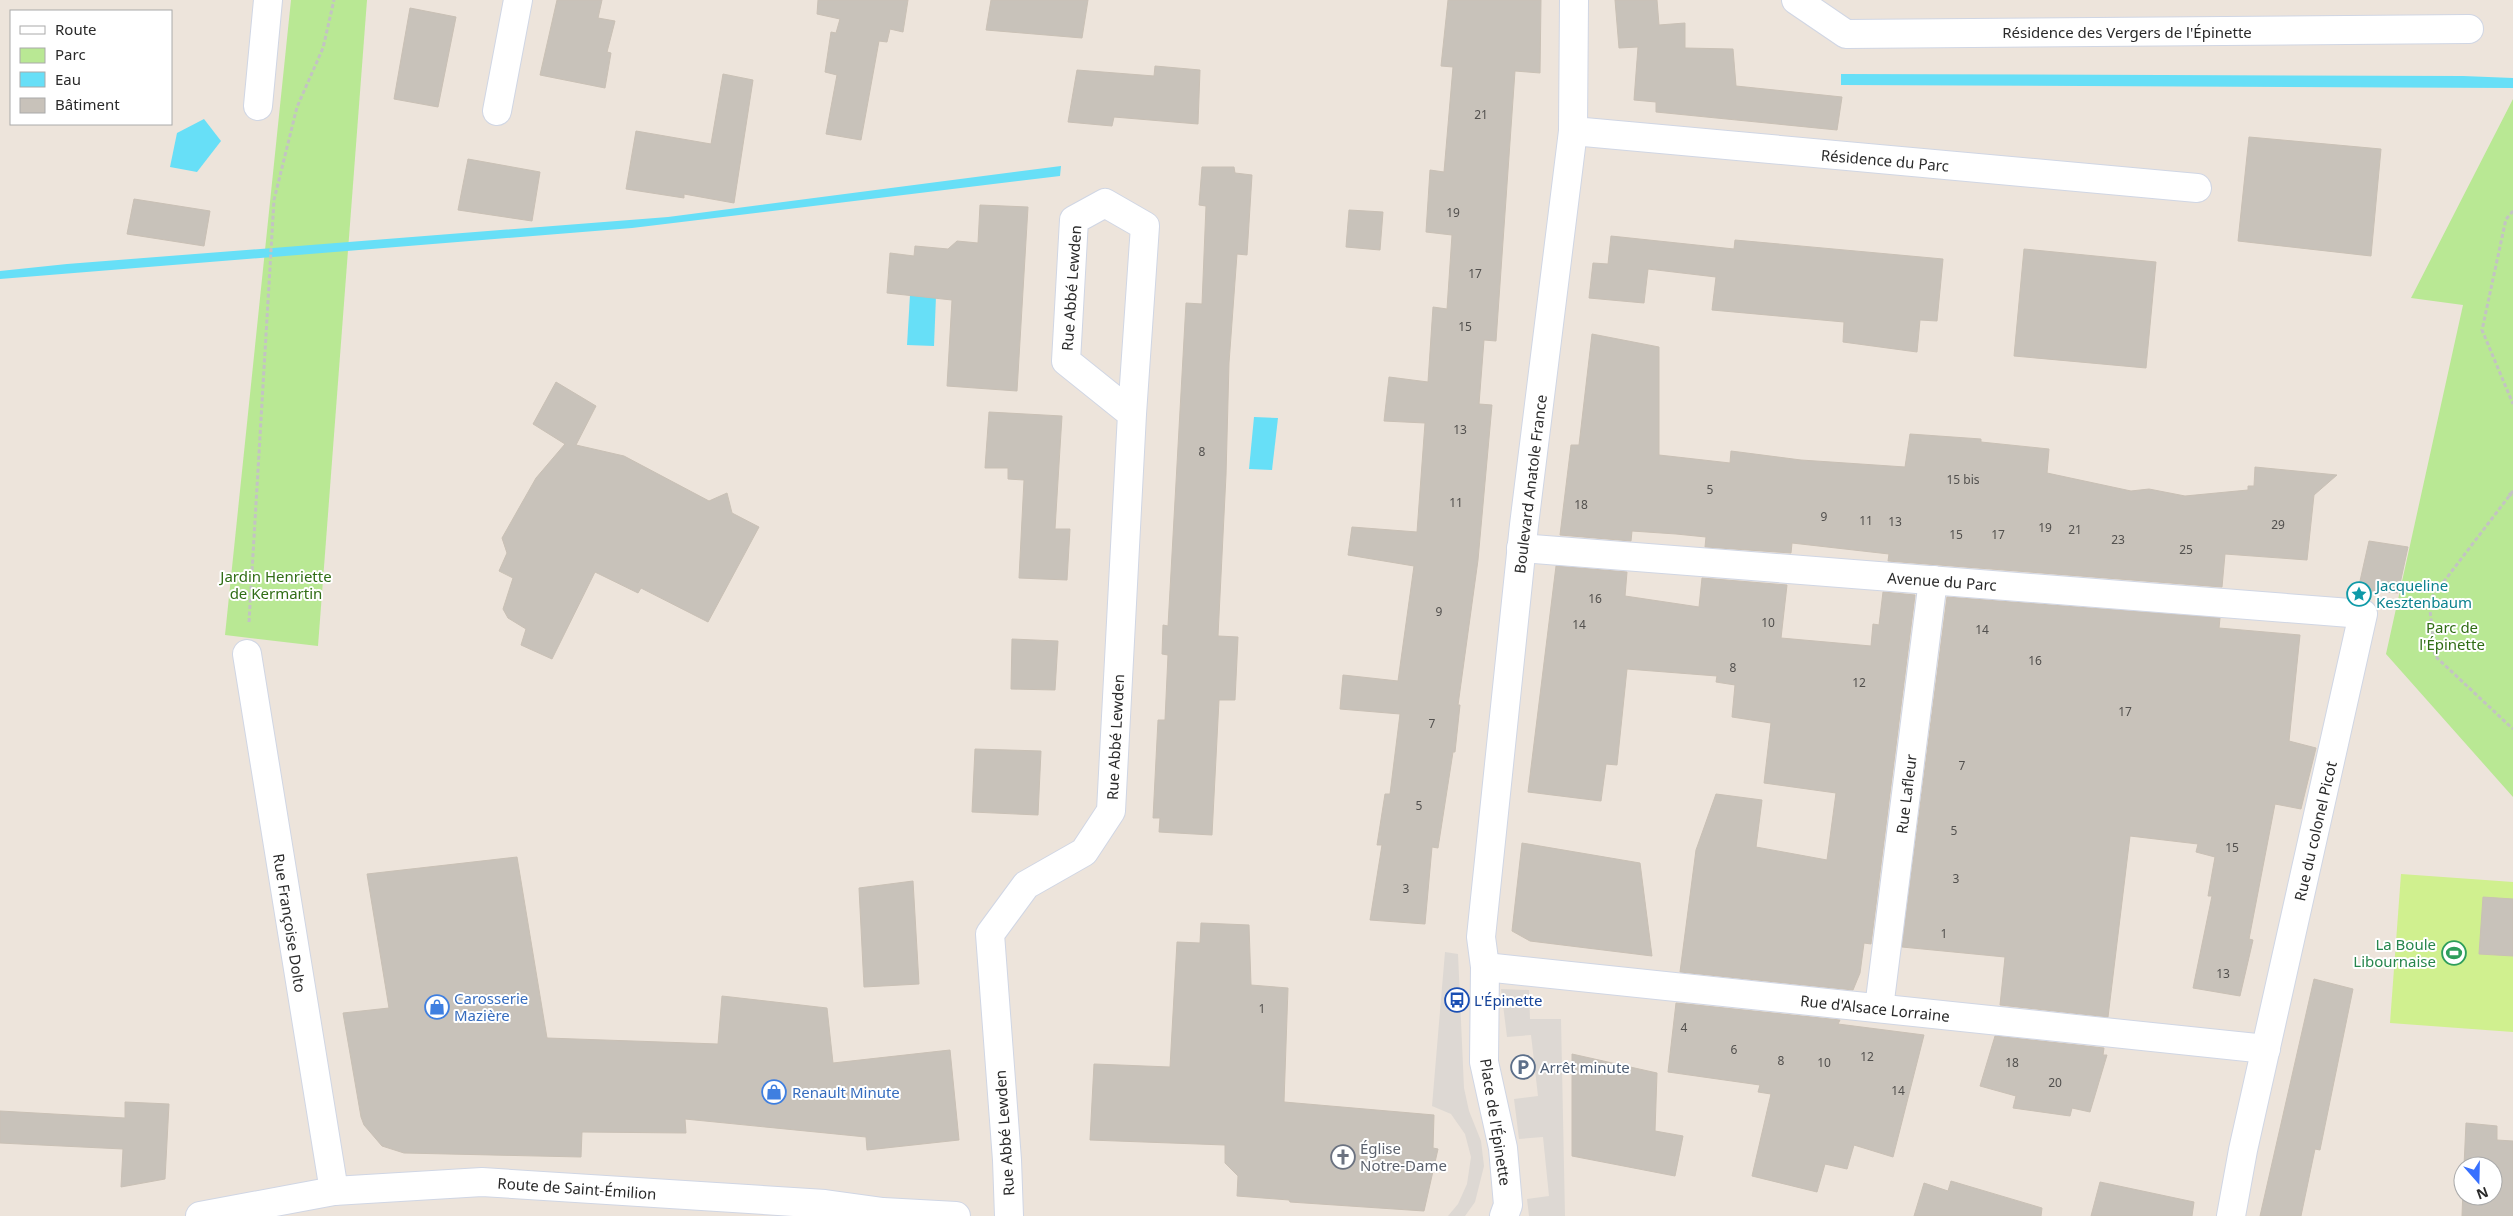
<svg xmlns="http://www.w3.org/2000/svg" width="2513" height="1216" font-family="'Noto Sans',sans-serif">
  <rect width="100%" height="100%" fill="#ede4db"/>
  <g fill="#b9e894">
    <path d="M291,0H367L318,646L225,635Z"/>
    <path d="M2513,99V797L2386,654L2463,305L2411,298Z"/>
  </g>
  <path fill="#d0f08f" d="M2401,874L2513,882V1032L2390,1023Z"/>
  <g fill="#ddd8d3">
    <path d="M1445,952L1458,954L1464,1088L1469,1111L1481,1141L1484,1166L1475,1202L1465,1216H1448L1458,1204L1467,1184L1471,1157L1465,1134L1451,1114L1432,1106Z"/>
    <path d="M1501,989L1529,990L1530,1019H1561L1565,1216H1529L1527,1199L1549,1196L1543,1137L1519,1139L1514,1099L1538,1096L1531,1035L1507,1037Z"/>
  </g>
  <g fill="#67dff7">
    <path d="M1841,74L2463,76L2513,78V88L1841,85Z"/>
    <path d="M204,119L221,141L197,172L170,167L177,133Z"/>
    <path d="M1061,166L1060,176L632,228L0,279V271L67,264L668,217Z"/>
    <path d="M910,295L936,296L934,346L907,345Z"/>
    <path d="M1254,417L1278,418L1272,470L1249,469Z"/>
  </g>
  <g fill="#c8c2ba" stroke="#c9c0b5">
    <path d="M557,0H602L598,18L615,21L607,52L611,53L605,88L540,75Z"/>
    <path d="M818,0H908L903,32L890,29L887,42L879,41L861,140L826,134L837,75L825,72L831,32L836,33L840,19L817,14Z"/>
    <path d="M991,0H1088L1082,38L986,30Z"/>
    <path d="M1448,0H1541L1540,73L1515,71L1496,341L1484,340L1479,404L1492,405L1478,560L1458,705H1460L1455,752H1453L1438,848L1432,847L1425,924L1370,920L1382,845H1377L1385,794H1390L1400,714L1340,709L1343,675L1398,681L1414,566L1348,555L1352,527L1417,532L1425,423L1384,421L1389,377L1428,382L1433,307L1447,309L1452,235L1426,232L1430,170L1444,172L1453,67L1441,66Z"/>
    <path d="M1615,0H1657L1659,25L1685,23V48L1733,49L1736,86L1842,97L1837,130L1656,112V102L1634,100L1638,47L1619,48Z"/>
    <path d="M410,8L456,17L438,107L394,99Z"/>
    <path d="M1155,66L1200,70L1198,124L1114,117L1112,126L1068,122L1077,70L1154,76Z"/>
    <path d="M723,74L753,80L734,203L684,194V198L626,189L636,131L711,144Z"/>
    <path d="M2249,137L2381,149L2371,256L2238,241Z"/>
    <path d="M468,159L540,172L532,221L458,210Z"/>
    <path d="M1202,167H1234L1235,173L1252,175L1247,255L1237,254L1229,363L1226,475L1218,636L1238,637L1235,700H1219L1212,835L1159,832L1160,818H1153L1158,720H1165L1168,655L1162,654L1163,625L1168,626L1186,303L1202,304L1206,206L1199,205Z"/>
    <path d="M134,199L210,211L204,246L127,234Z"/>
    <path d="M980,205L1028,207L1017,391L947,386L952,300L887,293L890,253L914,256L915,246L948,249L957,241L978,243Z"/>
    <path d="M1349,210L1383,212L1380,250L1346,247Z"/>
    <path d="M1611,236L1734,249L1735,240L1943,259L1937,321L1920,320L1917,352L1843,342L1844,322L1712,310L1716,277L1648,269L1644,303L1589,298L1593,263L1608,264Z"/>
    <path d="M2024,249L2156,262L2146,368L2014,356Z"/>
    <path d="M1592,334L1659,347V455L1730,463L1731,451L1801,460L1905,467L1910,434L1981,439V442L2049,449L2047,473L2131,491L2149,489L2185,496L2248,490V486H2254L2255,467L2337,475L2314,495L2307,560L2225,554L2222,587L1888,561L1889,554L1792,543L1791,553L1705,547L1706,537L1676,534L1632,531L1631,541L1560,535L1571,445H1579Z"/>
    <path d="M556,382L596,406L576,445L624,456L709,501L727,493L732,513L759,527L708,622L641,588L638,593L595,572L552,659L521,645L526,629L508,618L503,609L513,578L499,571L507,553L502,538L536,478L565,444L533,424Z"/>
    <path d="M989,412L1062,416L1055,529H1070L1067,580L1019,578L1024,480L1008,479V468H985Z"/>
    <path d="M2369,541L2408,547L2398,593L2358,590Z"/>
    <path d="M1556,566L1627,572L1625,596L1699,607L1702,578L1787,585L1781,638L1871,646L1873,624L1879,625L1883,592L1915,595L1871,944L1864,943L1860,973L1853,990L1680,972L1696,850L1716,794L1762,800L1756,847L1827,860L1836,793L1764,783L1771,723L1732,717L1735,685L1716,682L1717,676L1627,669L1617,765L1606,764L1601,801L1528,792Z"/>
    <path d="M1947,597L2220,618L2219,628L2300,635L2289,741L2316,748L2301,809L2275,804L2249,939L2253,940L2240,996L2193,988L2212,896H2208L2215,857L2196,852L2198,844L2130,836L2108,1017L2000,1005L2005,957L1902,947Z"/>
    <path d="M1012,639L1058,641L1055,690L1011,689Z"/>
    <path d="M975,749L1041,751L1038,815L972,812Z"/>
    <path d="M1522,843L1640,863L1652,956L1530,941L1512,931Z"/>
    <path d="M517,857L547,1038L718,1044L722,996L827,1008L833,1063L950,1050L959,1140L867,1150L866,1137L685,1119L686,1133L582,1132L581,1157L404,1153L382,1146L364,1125L361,1117L343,1013L389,1008L367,874Z"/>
    <path d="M913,881L919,984L864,987L859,888Z"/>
    <path d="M2483,897L2513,899V956L2479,954Z"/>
    <path d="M1201,923L1249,925L1251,985L1288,988L1284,1102L1434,1115L1433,1148L1438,1149L1424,1211L1290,1202L1289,1200L1237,1196L1238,1176L1225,1163V1145L1090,1140L1094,1064L1170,1067L1177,942L1200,943Z"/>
    <path d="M2314,979L2353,989L2320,1150L2315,1149L2301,1216H2260Z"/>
    <path d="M1676,1003L1840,1020L1838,1024L1924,1035L1893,1157L1854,1145L1847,1169L1825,1164L1817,1192L1752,1176L1771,1094L1758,1092L1760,1085L1668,1072Z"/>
    <path d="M1995,1036L2104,1048L2103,1055H2107L2090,1112L2072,1108L2070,1116L2013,1108L2016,1096L1980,1086Z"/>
    <path d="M1572,1054L1657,1073L1655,1131L1683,1136L1675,1176L1572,1156Z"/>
    <path d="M125,1102L169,1104L165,1179L121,1187L123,1149L0,1143V1111L125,1118Z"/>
    <path d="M2466,1123L2497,1126V1140L2513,1141V1216H2462L2463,1188V1196H2493V1166H2464Z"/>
    <path d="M1951,1181L2042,1208L2041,1216H1914L1924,1183L1948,1191Z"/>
    <path d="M2100,1182L2194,1202L2192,1216H2091Z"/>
  </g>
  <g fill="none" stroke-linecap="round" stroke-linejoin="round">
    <g stroke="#d0d6e4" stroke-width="30">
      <g id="minor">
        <path d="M1796,0L1846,34L2469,29"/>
        <path d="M258,106L268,0"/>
        <path d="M497,111L518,0"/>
        <path d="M1573,131L2197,188"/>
        <path d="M1521,548L2363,614L2243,1150L2231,1216"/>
        <path d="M247,654L334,1191"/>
        <path d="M1485,967L2266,1049"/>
        <path d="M1879,1008L1933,580"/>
        <path d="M200,1216L334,1191L482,1182L825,1204L883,1212L956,1216"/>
        <path d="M1009,1216L1007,1160L990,934L1026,885L1084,852L1111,811L1132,414L1145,226L1105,203L1074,220L1066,361L1132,414"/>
        <path d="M1504,1216L1508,1205L1503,1148L1484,1062L1485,967L1481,937L1524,525L1573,131L1574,0"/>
      </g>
    </g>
    <g stroke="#c3c3c3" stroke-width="3" stroke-dasharray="4 2.5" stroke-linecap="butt">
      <path d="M2513,211L2506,219L2482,330L2513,404"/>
      <path d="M2513,491L2429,601L2435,656L2513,729"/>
      <path d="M2509,493L2513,498"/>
      <path d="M2395,608L2429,601"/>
      <path d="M249,622L274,200L297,107L323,48L334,0"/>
    </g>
    <use href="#minor" stroke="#fff" stroke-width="28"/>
  </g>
  <defs>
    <g id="sight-ring" transform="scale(1.25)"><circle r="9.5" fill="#fff" stroke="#0f9aa8" stroke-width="1.5"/><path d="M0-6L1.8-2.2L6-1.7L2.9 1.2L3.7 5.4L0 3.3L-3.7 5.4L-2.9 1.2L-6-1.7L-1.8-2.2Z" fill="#0f9aa8"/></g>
    <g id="stadium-ring" transform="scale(1.25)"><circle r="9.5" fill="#fff" stroke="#2e9e5b" stroke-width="1.5"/><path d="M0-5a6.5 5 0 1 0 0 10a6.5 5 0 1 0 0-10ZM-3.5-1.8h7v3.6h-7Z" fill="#2e9e5b"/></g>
    <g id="bus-ring" transform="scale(1.25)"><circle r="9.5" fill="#fff" stroke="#1a4fb4" stroke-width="1.5"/><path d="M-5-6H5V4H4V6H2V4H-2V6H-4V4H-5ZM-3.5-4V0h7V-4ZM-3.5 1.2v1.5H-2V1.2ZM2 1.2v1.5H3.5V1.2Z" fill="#1a4fb4"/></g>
    <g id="shop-ring" transform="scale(1.25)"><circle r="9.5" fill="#fff" stroke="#3f7fe0" stroke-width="1.5"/><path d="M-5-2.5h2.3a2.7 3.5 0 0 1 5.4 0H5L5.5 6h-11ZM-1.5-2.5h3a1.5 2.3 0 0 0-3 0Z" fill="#3f7fe0"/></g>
    <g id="parking-ring" transform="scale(1.25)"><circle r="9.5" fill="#fff" stroke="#5c6f8a" stroke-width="1.5"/><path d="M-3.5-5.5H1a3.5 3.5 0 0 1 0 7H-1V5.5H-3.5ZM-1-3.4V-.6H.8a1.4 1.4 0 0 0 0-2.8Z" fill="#5c6f8a"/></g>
    <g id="church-ring" transform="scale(1.25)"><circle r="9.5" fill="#fff" stroke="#6b7280" stroke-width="1.5"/><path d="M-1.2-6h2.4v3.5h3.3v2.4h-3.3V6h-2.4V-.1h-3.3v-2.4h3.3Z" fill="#6b7280"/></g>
  </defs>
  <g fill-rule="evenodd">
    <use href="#sight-ring" x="2359" y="594"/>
    <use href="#stadium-ring" x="2454" y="953"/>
    <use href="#bus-ring" x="1457" y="1000"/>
    <use href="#shop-ring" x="437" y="1007"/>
    <use href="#parking-ring" x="1523" y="1067"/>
    <use href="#shop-ring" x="774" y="1092"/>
    <use href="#church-ring" x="1343" y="1157"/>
  </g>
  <g text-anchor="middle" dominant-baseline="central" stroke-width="4" stroke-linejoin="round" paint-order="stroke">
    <g font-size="12" fill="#52504e">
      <text x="1481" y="114">21</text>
      <text x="1453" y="212">19</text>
      <text x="1475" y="273">17</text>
      <text x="1465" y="326">15</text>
      <text x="1460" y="429">13</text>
      <text x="1202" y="451">8</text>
      <text x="1963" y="479">15 bis</text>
      <text x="1710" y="489">5</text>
      <text x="1456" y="502">11</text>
      <text x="1581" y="504">18</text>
      <text x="1824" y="516">9</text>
      <text x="1866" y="520">11</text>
      <text x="1895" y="521">13</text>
      <text x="2278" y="524">29</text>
      <text x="2045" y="527">19</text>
      <text x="2075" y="529">21</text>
      <text x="1956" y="534">15</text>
      <text x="1998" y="534">17</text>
      <text x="2118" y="539">23</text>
      <text x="2186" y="549">25</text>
      <text x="1595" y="598">16</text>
      <text x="1439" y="611">9</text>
      <text x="1768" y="622">10</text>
      <text x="1579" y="624">14</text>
      <text x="1982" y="629">14</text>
      <text x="2035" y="660">16</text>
      <text x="1733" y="667">8</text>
      <text x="1859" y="682">12</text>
      <text x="2125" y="711">17</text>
      <text x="1432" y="723">7</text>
      <text x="1962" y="765">7</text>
      <text x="1419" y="805">5</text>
      <text x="1954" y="830">5</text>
      <text x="2232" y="847">15</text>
      <text x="1956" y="878">3</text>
      <text x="1406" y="888">3</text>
      <text x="1944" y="933">1</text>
      <text x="2223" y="973">13</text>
      <text x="1262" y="1008">1</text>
      <text x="1684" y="1027">4</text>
      <text x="1734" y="1049">6</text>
      <text x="1867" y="1056">12</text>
      <text x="1781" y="1060">8</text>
      <text x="1824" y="1062">10</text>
      <text x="2012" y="1062">18</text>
      <text x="2055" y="1082">20</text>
      <text x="1898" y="1090">14</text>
    </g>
    <g font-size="15" fill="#2a2a2a" stroke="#fff">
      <text x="2127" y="32">Résidence des Vergers de l'Épinette</text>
      <text transform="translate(1885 160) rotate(5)">Résidence du Parc</text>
      <text transform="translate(1071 288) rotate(-86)">Rue Abbé Lewden</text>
      <text transform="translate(1530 484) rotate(-83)">Boulevard Anatole France</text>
      <text transform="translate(1942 581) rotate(4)">Avenue du Parc</text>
      <text transform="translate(1115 737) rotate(-87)">Rue Abbé Lewden</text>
      <text transform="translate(1906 794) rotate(-83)">Rue Lafleur</text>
      <text transform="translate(2315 831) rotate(-77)">Rue du colonel Picot</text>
      <text transform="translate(290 923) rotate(81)">Rue Françoise Dolto</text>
      <text transform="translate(1875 1008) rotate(6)">Rue d'Alsace Lorraine</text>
      <text transform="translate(1496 1122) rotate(81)">Place de l'Épinette</text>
      <text transform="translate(1004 1133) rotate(-94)">Rue Abbé Lewden</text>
      <text transform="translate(577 1188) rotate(4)">Route de Saint-Émilion</text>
    </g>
    <g font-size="15" fill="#306d15" stroke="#fff">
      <text x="276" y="576">Jardin Henriette<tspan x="276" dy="17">de Kermartin</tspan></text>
      <text x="2452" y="627">Parc de<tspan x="2452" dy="17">l'Épinette</tspan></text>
    </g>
    <g font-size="15" fill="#0d838f" stroke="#fff" text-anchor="start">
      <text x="2376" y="585">Jacqueline<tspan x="2376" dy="17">Kesztenbaum</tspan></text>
    </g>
    <g font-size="15" fill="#27864d" stroke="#fff" text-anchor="end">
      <text x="2436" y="944">La Boule<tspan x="2436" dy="17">Libournaise</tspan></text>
    </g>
    <g font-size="15" fill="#366cbe" stroke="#fff" text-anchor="start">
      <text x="454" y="998">Carosserie<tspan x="454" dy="17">Mazière</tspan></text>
      <text x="792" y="1092">Renault Minute</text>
    </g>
    <g font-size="15" fill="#164399" stroke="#fff" text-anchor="start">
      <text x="1474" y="1000">L'Épinette</text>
    </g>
    <g font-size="15" fill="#4e5e75" stroke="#fff" text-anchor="start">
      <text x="1540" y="1067">Arrêt minute</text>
    </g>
    <g font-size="15" fill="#5b616d" stroke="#fff" text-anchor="start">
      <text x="1360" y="1148">Église<tspan x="1360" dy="17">Notre-Dame</tspan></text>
    </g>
  </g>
  <rect x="10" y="10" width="162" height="115" fill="#ffffff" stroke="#aaaaaa"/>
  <rect x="20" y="26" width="25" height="8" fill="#ffffff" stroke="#aaaaaa"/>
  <text x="55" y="35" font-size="15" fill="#2a2a2a">Route</text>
  <rect x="20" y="48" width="25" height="15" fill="#b9e894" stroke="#aaaaaa"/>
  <text x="55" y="60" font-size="15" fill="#2a2a2a">Parc</text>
  <rect x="20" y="72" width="25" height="15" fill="#67dff7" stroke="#aaaaaa"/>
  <text x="55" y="85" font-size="15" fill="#2a2a2a">Eau</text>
  <rect x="20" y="98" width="25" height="15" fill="#c8c2ba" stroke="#aaaaaa"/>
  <text x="55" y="110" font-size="15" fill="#2a2a2a">Bâtiment</text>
  <g transform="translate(2478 1181) rotate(160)"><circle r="24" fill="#ffffff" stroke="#aaaaaa"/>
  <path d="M0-4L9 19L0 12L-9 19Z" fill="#3770ff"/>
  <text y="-8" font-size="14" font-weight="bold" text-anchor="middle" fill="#2a2a2a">N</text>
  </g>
</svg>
